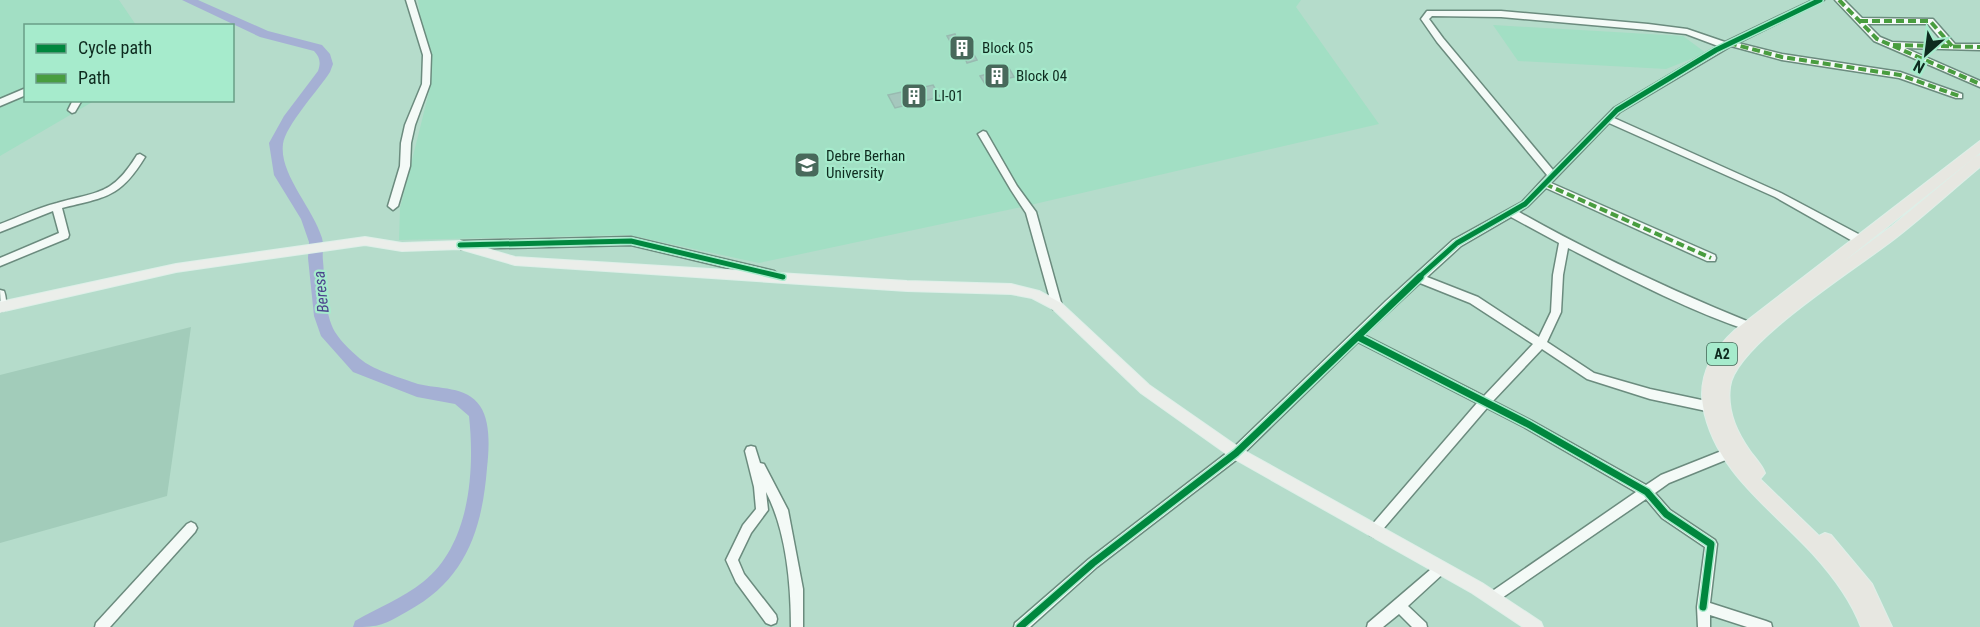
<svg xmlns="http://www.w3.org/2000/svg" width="1980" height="627" font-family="'Roboto Condensed',sans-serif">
  <rect width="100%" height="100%" fill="#b5dccb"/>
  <g fill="#a2dfc4">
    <path d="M0,0H119L136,25L26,26V100L94,101L0,156Z"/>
    <path d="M418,0H1301L1296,7L1379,124L1026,206L759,263L629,235L399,240L400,208L430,88Z"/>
    <path d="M1493,25L1683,36L1706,53L1666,69L1518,61Z"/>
  </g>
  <path fill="#a2ccba" d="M191,327L167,496L0,543V375Z"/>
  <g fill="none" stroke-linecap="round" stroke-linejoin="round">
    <path fill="#a5b0d4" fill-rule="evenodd" d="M182,0H198L268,31L322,45L330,54L333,64L330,72C320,88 285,126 283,144C279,174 313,208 322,238C324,246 322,253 323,261C325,282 324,313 335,332C341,342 355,355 363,361C374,370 404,379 418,384C438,389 467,386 480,406C491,422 489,450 487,468C482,531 465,580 408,611C383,625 381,627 353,627L355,621C377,608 403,598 423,582C470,545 475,471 469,416L455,404L417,397L353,372L321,336L314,316L308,258L309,242L301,219L274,175L269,143L284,116L318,71C321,63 320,57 314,51L260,37Z"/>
  </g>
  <g fill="#a5c7bd" stroke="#98bab0" stroke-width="1.5">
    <path d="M955,34L957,39L964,37L977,60L967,63L965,58L960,59L947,36Z"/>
    <path d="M1009,68L1014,77L985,84L980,76Z"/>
    <path d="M933,85L940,97L895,108L888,95Z"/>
  </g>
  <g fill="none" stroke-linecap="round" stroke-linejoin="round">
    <g stroke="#6b8b7e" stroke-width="3">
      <g id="minor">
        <path d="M406,0H414L431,55L430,84L415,125L411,143L410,166L398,206L393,210L388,206L400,166L401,143L405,125L422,84L423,55Z"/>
        <path d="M1813,0H1824L1738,43L1782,54L1900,72L1962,94V98H1956L1899,78L1782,60L1731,46L1620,112L1614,118L1781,193L1864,237L1865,240L1864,243H1856L1775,197L1609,123L1551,183L1715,255L1716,258L1715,261H1707L1546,188L1528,206L1519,212C1595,255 1673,291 1754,324L1755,327L1754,330L1750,331C1687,310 1627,278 1568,248L1563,275L1561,312L1547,342L1594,373L1650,389L1711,402L1715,404L1717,407L1715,410L1711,412L1650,399L1587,379L1542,349L1493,401L1532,421L1646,485L1661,475L1729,448L1733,449L1735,453L1733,457L1669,483L1655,493L1670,510L1715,540L1717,544L1710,603L1766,621L1771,623L1772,627H1747L1710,615V627H1698L1697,607L1705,547L1662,518L1646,499L1496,602L1492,604L1488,602L1486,598L1488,594L1636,492L1524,427L1487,408L1378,535L1374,537L1370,535L1368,531L1370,527L1477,403L1358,342L1240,457L1097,567L1030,627H1014L1015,623L1089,559L1232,449L1386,301L1453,240L1522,202L1547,175L1437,42L1421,19L1427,11H1501L1648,24L1687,29L1725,42ZM1432,16L1501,17L1648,30L1686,34L1718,46L1614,108L1553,170L1443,38L1429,19ZM1511,217L1559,243L1553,275L1551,312L1539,337L1478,297L1427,277L1461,246ZM1420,283L1470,303L1533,344L1484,396L1364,335Z"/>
        <path d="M1835,0H1844L1862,18L1933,19L1955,44H1980V50L1905,48L1980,81V87L1874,41ZM1867,24H1928L1945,44L1892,42L1880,37Z"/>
        <path d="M26,88V95L0,106V99Z"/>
        <path d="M73,100H82L75,112L72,113L68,110Z"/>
        <path d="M983,131L986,132L1017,186L1036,212L1062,306L1061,309H1053L1052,306L1026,213L1011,190L978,134Z"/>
        <path d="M140,154L145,157C120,198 106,197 62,208L69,235L68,238L0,266V258L59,233L53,211L0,232V224C19,217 37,208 57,203C98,191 112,196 137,155Z"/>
        <path d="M631,237L774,271L779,275L774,279L631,245L461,249L456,245L461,241Z"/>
        <path d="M0,290L4,291C6,296 7,305 5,310L1,311Z"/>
        <path d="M751,446L755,447L760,463L764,464L788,510L803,589V627H791C791,584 786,530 766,492L768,510L751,533L738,560L744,574L776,615L777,619L776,623L771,625L766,623L736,582L726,560L743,525L756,509L754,487L745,451L747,447Z"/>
        <path d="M191,522L195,524L197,528L195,532L110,627H95L96,623L187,524Z"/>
        <path d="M1441,562L1445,564L1447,568L1445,572L1408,606L1426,623L1427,627H1412L1399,614L1383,627H1367L1368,623L1437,564Z"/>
      </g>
    </g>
    <g stroke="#deefe8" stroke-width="2">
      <path id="major" d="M365,237L402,243L460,241L515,257L907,281L1011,284L1039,291L1061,303L1149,385L1241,449L1482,583L1541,622L1543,627H1523L1472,593L1231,457L1141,393L1053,309L1032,298L1011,294L907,291L515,265L460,249L402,251L365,245L176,272L0,312V302L176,264Z"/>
    </g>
    <g stroke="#deefe8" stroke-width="2">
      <path id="highway" d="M1980,141V153L1843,262L1892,226L1975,157L1980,155V167C1951,191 1923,217 1893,240C1857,268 1734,345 1730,387C1727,410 1737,433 1750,451C1755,458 1762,465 1765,473L1760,479L1819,536L1825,533L1831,535L1872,584L1892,627H1861C1851,600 1833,576 1813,554C1771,508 1715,472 1703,406C1698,375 1712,351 1735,330Z"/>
    </g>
    <use href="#minor" fill="#f4faf7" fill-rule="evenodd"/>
    <use href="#major" fill="#ebeeea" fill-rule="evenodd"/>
    <use href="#highway" fill="#e7e7e1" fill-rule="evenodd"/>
    <g stroke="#499d3f" stroke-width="4" stroke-dasharray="8 4" stroke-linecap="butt">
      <path d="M1839,0L1877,39L1980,84"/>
      <path d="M1860,21H1930L1952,46"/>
      <path d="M1729,43L1782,57L1900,75L1959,96"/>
      <path d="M1893,45L1980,47"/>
      <path d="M1545,184L1711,258"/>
    </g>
    <g stroke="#a6ebcc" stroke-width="8">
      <g id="cycleway-far1">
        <path d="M460,245L631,241L783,277"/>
        <path d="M1418,278L1457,243L1525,204L1617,110L1716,50L1820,0"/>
      </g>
    </g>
    <g stroke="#a6ebcc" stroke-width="10">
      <g id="cycleway">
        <path d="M1358,337L1528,424L1647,492L1666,514L1711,544L1703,607"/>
        <path d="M1020,627L1093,563L1236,453L1420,277"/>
      </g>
    </g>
    <use href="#cycleway-far1" stroke="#00873e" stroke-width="5"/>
    <use href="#cycleway" stroke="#00873e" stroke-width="7"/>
  </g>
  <defs>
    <g id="building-square" transform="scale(1.35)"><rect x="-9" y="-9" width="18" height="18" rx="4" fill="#48695b" stroke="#a6ebcc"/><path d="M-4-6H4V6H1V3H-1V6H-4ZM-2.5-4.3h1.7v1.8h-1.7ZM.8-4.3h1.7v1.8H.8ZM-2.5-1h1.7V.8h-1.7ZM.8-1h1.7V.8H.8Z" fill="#fff"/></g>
    <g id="university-square" transform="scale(1.35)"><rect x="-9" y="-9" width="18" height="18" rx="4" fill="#48695b" stroke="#a6ebcc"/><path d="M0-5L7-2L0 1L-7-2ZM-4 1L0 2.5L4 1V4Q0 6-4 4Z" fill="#fff"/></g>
  </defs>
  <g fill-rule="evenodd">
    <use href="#building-square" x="962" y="48"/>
    <use href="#building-square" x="997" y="76"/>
    <use href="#building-square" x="914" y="96"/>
    <use href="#university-square" x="807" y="165"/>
  </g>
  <g text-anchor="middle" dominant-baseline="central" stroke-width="4.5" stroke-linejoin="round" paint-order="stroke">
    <rect fill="#a6ebcc" stroke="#3c6553" stroke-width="1.5" x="1707" y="343" width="30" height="22" rx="4.5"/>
    <g font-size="14" font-weight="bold" fill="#0e2b1f">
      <text x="1722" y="354">A2</text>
    </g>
    <g font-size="15" fill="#0e2b1f" stroke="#a6ebcc" text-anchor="start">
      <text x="982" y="48">Block 05</text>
      <text x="1016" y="76">Block 04</text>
      <text x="934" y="96">LI-01</text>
      <text x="826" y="156">Debre Berhan<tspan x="826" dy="17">University</tspan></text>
    </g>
    <g font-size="16" font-style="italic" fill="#4c458d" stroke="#a6ebcc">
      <text transform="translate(321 292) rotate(-96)">Beresa</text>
    </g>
  </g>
  <rect x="24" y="24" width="210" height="78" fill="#a6ebcc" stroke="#699e87" stroke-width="1.5"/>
  <rect x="36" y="44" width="30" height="9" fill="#00873e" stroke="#699e87" stroke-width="1.5"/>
  <text x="78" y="54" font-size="18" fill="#0e2b1f">Cycle path</text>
  <rect x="36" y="74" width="30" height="9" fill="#499d3f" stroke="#699e87" stroke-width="1.5"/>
  <text x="78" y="84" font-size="18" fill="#0e2b1f">Path</text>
  <g transform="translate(1926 54) rotate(208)" stroke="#a6ebcc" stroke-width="4.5" paint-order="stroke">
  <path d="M0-4.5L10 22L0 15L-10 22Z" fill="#0e2b1f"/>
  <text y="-9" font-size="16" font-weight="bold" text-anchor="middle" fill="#0e2b1f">N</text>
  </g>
</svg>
